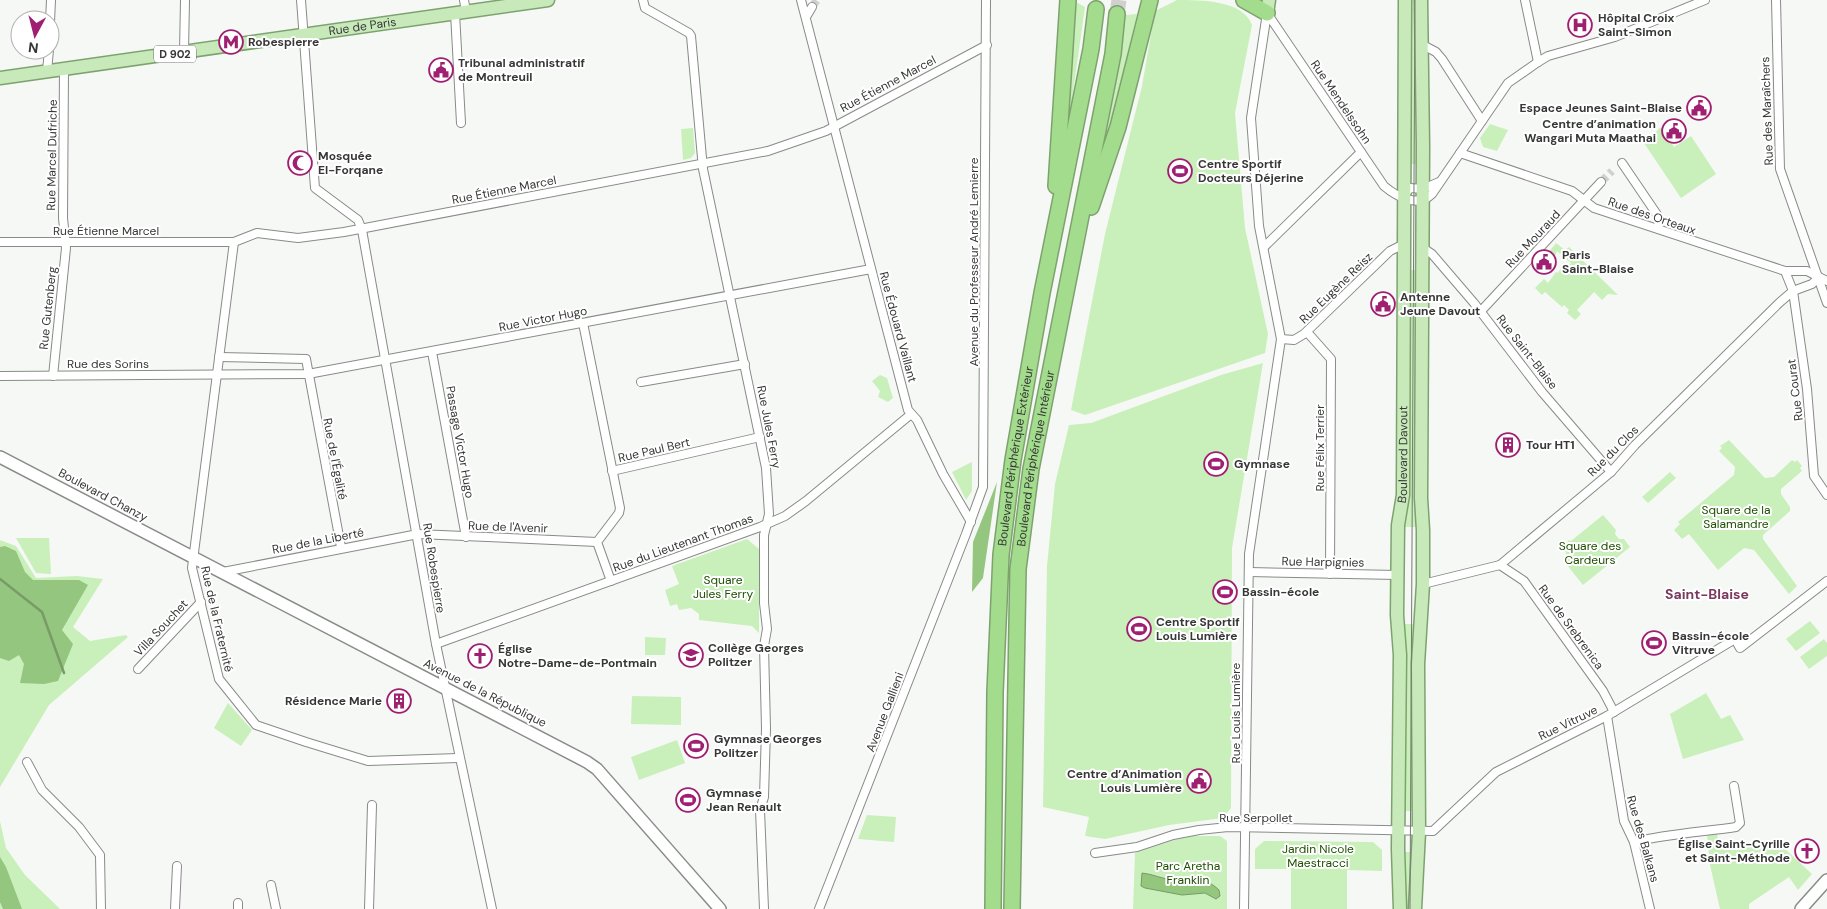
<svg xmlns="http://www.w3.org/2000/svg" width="1827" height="909" font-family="'DM Sans',sans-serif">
  <rect width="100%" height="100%" fill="#f6f8f5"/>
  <g fill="#c9f0ba">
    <path d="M1177,0C1201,0 1243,0 1252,25L1235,113L1245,228L1268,334L1265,353L1085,415L1071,410L1105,234L1142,86L1155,11Z"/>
    <rect x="1409" y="0" width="8" height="164"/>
    <path d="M1074,1L1085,7L1069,120L1067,119Z"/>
    <path d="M1137,14L1106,144H1104L1121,58L1125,15Z"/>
    <path d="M1490,124L1508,130L1497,151L1483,147L1480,138Z"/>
    <path d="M1661,127L1674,147L1691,136L1716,174L1681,198L1644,143Z"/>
    <path d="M693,128L695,153L691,158L683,160L681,129Z"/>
    <path d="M1556,243L1565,250L1569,247L1618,295L1608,294L1602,300L1594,292L1577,310L1581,314L1575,320L1567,313L1569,310L1564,305L1562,307L1545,292L1542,295L1535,288L1544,279L1548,283L1556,272L1558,273L1562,267L1565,269L1571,263L1557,251L1554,259L1548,253Z"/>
    <path d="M1409,270H1417L1419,527H1402Z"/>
    <path d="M1263,363L1232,548L1231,808L1223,818L1169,825L1105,839L1085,836L1089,817L1043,807L1047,566L1055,484L1069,425L1091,423L1221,375Z"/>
    <path d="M880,375L887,378L893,398L888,402L878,397L880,391L872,381Z"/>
    <path d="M1729,440L1765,478L1774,477L1792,460L1795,462L1797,460L1802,466L1800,468L1802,471L1781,489V494L1790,507V511L1763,535V539L1797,586L1789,594L1754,550L1744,548L1718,570L1689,534L1682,539L1674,530L1680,524L1678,522L1734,475L1735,467L1719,451L1722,448L1720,446Z"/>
    <path d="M972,462V491L966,500L952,472Z"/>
    <path d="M1670,472L1676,478L1648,503L1642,497Z"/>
    <path d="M1603,515L1616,530L1615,534L1619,539H1624L1630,547L1583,585L1567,565L1565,544L1569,540L1571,541Z"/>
    <path d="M16,538H49L51,574L36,573Z"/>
    <path d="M747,539L759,549V633L752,626L699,620V614L691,608L679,610L677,604L670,606L665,590L679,584L672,566Z"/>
    <path d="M0,540L16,546L36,578L77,576L103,579L73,627L90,641L126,635L128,637L49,705L0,787Z"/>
    <path d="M1810,621L1820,633L1796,651L1786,639Z"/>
    <path d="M1401,624H1419L1412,811H1405V805H1403Z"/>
    <path d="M645,637L666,638L665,655H645Z"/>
    <path d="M1824,639L1827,643V656L1809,669L1800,657Z"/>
    <path d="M1706,693L1721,719L1730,715L1744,740L1683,759L1670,714Z"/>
    <path d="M632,696L681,697V725L631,724Z"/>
    <path d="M228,703L252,730L241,746L214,728Z"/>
    <path d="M677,740L685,763L639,780L631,757Z"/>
    <path d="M867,815L896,817L894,842L858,839Z"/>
    <path d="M0,821L6,848L25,875L60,909H0Z"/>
    <path d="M1717,834L1719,844L1723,847L1745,844V848L1767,843L1785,849L1812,874L1798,890L1789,877L1749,904V909H1720L1710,865L1707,835Z"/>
    <path d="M1186,836H1220L1227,841V909H1133L1135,853Z"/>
    <path d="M1264,841L1373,842L1382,850V871L1347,870V909H1291V869H1255V849Z"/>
    <rect x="1404" y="852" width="8" height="57"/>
  </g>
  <g fill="#94c67f">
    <path d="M997,482L983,578L972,592L973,542Z"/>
    <path d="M5,546L16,551L25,572L33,580H79L88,585L62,630L73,644L58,681L44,684L20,683L24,664L19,655L9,661L0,658V547Z"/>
    <path d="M0,857L6,867L22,909H3L0,902Z"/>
  </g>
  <path fill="#94c67e" stroke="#789b68" d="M1142,873C1153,874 1162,879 1173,880C1191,882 1202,874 1219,890L1220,896L1216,899L1205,893L1182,895L1145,888L1141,886Z"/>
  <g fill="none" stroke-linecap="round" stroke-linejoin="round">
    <path stroke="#789b68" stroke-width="2.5" d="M0,579L42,612L64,673"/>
    <g stroke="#d0d1cf" stroke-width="8" stroke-dasharray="8 4" stroke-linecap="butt">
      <path d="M812,7L817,0"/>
      <path d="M1601,182L1612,171"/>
    </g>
    <path stroke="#d0d1cf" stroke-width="15" stroke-dasharray="15 8" stroke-linecap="butt" d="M1117,14L1119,0"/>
    <g stroke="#888b87" stroke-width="10">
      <g id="street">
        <path d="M301,0L315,188L358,220L362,230L436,644L492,909"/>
        <path d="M464,0L466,11"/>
        <path d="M643,0L645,8L689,33L691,36L703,169L766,468L769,514L764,535V603L767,629L764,646L766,729L764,797L760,810L764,909"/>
        <path d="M801,0L908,410L917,420L943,474L971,522"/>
        <path d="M1525,0L1538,62"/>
        <path d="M1776,0L1780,169L1827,303"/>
        <path d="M455,13L461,123"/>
        <path d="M1267,13L1384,186C1397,197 1418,208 1432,194L1508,83L1538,62L1548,56L1615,37L1705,0"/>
        <path d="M806,17L812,7"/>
        <path d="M50,22L51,0"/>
        <path d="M1421,44L1436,52L1442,59L1482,121"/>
        <path d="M184,52L185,0"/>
        <path d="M47,71L49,50"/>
        <path d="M1460,153L1572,191L1594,208L1785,271H1807L1827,281"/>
        <path d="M1622,163L1658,216L1659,229"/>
        <path d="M1405,194L1410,188L1423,189L1439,182"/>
        <path d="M0,242H234L257,233L298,238L344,232L768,151L826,131L987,45"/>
        <path d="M234,242L192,568L219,679L256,725L306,742L368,761L458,758"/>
        <path d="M1264,247L1361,152"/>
        <path d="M1423,248L1432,254L1474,303L1542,392L1611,472"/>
        <path d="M1785,271L1793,291L1807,389L1814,476L1827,495"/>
        <path d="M1481,311L1601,182"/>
        <path d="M583,323L620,508L619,513L597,542L611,581"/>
        <path d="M1307,332L1331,359L1330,574"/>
        <path d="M1281,339L1294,340L1304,334L1390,251L1402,245"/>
        <path d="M432,352L466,537"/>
        <path d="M219,357L306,359L341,547"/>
        <path d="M0,376L308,374L871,269"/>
        <path d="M53,376L66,248L63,218L64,69"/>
        <path d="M641,382L745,364"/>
        <path d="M612,471L760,437"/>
        <path d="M1500,565L1524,581L1603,691L1614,712"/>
        <path d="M223,572L418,534L597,542"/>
        <path d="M1249,572L1398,575"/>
        <path d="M1423,584L1500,565L1611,472L1635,445L1779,303L1793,291L1812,284L1818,278"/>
        <path d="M436,644L760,527L785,516L806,501L910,415"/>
        <path d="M138,669L201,602"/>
        <path d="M1607,716L1624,821L1634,842L1650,909"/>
        <path d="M27,762L42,790L79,827L100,855L101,909"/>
        <path d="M1634,842C1668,834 1702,832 1736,827L1740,823L1734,786"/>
        <path d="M1095,853L1137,847L1173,835L1199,830L1228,827L1433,831L1496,772L1607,716L1735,639L1740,648L1827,581"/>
        <path d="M271,885L276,909"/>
        <path d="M238,903V909"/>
        <path d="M175,909L177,866"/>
        <path d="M369,909L372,805"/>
        <path d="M819,909L966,534L983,487L986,0"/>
        <path d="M1244,909L1249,554L1281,339L1259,226L1251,118L1267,13"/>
      </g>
    </g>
    <g stroke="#888b87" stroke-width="14">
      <g id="secondary">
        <path d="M0,457L587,762L597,769L720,909"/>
        <path d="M1801,909L1827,880"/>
      </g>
    </g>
    <g stroke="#7ea26f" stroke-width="15">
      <g id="primary">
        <path d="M1267,13L1269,0"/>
        <path id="s1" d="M0,78L548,0"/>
        <path id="s2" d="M1400,909L1398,849L1400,655L1397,615L1398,525L1403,495L1405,0"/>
        <path d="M1415,909L1419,832L1418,664L1423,584V530L1421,498L1423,146L1421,0"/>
      </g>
    </g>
    <g stroke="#7ea26f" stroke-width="18">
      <g id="highway">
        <path d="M1244,0L1267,13"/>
        <path d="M1056,186L1068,0"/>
        <path d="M1091,207L1118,127L1150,0"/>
        <path id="s3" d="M993,909L995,692L1001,555L1013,460L1042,293L1091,49L1096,9"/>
        <path id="s4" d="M1012,909L1018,569L1031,469L1113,54L1117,14"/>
      </g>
    </g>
    <use href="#street" stroke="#fff" stroke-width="8"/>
    <use href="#secondary" stroke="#fff" stroke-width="11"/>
    <use href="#primary" stroke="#c8eabb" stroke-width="12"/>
    <use href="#highway" stroke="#a4dc8d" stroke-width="15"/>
    <path stroke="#787977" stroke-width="1" d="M1410,909L1415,0"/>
  </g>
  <defs>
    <g id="hospital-ring" transform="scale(1.25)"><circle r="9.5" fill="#fff" stroke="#9f1f71" stroke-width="1.5"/><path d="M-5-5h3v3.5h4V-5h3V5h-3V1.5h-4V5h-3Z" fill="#9f1f71"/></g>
    <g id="metro-ring" transform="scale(1.25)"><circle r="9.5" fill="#fff" stroke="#9f1f71" stroke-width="1.5"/><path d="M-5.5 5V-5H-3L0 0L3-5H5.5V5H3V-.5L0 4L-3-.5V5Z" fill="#9f1f71"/></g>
    <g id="civic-ring" transform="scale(1.25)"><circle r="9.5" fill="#fff" stroke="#9f1f71" stroke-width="1.5"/><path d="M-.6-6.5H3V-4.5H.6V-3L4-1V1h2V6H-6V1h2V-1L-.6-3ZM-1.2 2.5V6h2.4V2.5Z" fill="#9f1f71"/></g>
    <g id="mosque-ring" transform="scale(1.25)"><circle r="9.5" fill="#fff" stroke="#9f1f71" stroke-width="1.5"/><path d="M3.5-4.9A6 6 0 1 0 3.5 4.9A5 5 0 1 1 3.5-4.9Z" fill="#9f1f71"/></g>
    <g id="stadium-ring" transform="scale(1.25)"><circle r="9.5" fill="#fff" stroke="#9f1f71" stroke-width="1.5"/><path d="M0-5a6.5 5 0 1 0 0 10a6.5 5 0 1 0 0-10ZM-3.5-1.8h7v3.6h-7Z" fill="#9f1f71"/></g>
    <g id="building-ring" transform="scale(1.25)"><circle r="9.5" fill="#fff" stroke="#9f1f71" stroke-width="1.5"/><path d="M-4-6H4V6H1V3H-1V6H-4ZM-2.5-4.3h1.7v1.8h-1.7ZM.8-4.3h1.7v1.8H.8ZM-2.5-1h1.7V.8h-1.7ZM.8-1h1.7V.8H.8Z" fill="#9f1f71"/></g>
    <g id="school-ring" transform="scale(1.25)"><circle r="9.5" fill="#fff" stroke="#9f1f71" stroke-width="1.5"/><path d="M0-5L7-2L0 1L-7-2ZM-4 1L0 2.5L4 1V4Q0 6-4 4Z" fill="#9f1f71"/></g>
    <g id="church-ring" transform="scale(1.25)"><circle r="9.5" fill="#fff" stroke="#9f1f71" stroke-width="1.5"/><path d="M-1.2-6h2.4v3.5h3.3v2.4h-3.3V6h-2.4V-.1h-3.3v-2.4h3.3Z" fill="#9f1f71"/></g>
  </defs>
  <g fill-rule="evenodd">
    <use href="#hospital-ring" x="1580" y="25"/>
    <use href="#metro-ring" x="231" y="42"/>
    <use href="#civic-ring" x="441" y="70"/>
    <use href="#civic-ring" x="1699" y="108"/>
    <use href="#civic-ring" x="1674" y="131"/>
    <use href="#mosque-ring" x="300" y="163"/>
    <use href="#stadium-ring" x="1180" y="171"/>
    <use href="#civic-ring" x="1544" y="262"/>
    <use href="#civic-ring" x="1383" y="304"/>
    <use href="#building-ring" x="1508" y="445"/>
    <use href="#stadium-ring" x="1216" y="464"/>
    <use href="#stadium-ring" x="1225" y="592"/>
    <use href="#stadium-ring" x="1139" y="629"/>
    <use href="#stadium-ring" x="1654" y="643"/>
    <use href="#school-ring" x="691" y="655"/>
    <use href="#church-ring" x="480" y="656"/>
    <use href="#building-ring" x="399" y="701"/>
    <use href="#stadium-ring" x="696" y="746"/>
    <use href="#civic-ring" x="1199" y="781"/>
    <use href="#stadium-ring" x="688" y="800"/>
    <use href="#church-ring" x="1807" y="851"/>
  </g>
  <g text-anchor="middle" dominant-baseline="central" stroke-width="4" stroke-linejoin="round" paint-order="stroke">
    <rect fill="#fff" stroke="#727372" stroke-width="1" x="154" y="45.5" width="42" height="17" rx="4"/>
    <g font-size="11" font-weight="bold" fill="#363736">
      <text x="175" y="54">D 902</text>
    </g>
    <g font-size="12" font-weight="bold" fill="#363736" stroke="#fff" text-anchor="start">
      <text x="1598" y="18">Hôpital Croix<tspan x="1598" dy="14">Saint-Simon</tspan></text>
      <text x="248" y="42">Robespierre</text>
      <text x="458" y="63">Tribunal administratif<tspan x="458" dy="14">de Montreuil</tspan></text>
      <text x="1682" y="108" text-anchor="end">Espace Jeunes Saint-Blaise</text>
      <text x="1656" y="124" text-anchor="end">Centre d’animation<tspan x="1656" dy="14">Wangari Muta Maathai</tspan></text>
      <text x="318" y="156">Mosquée<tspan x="318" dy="14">El-Forqane</tspan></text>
      <text x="1198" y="164">Centre Sportif<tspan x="1198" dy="14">Docteurs Déjerine</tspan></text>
      <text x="1562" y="255">Paris<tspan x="1562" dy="14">Saint-Blaise</tspan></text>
      <text x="1400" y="297">Antenne<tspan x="1400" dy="14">Jeune Davout</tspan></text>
      <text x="1526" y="445">Tour HT1</text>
      <text x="1234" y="464">Gymnase</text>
      <text x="1242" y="592">Bassin-école</text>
      <text x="1156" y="622">Centre Sportif<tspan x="1156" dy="14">Louis Lumière</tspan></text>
      <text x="1672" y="636">Bassin-école<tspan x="1672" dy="14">Vitruve</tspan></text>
      <text x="708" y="648">Collège Georges<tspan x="708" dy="14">Politzer</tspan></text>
      <text x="498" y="649">Église<tspan x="498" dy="14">Notre-Dame-de-Pontmain</tspan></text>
      <text x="382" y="701" text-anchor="end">Résidence Marie</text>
      <text x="714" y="739">Gymnase Georges<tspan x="714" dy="14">Politzer</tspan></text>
      <text x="1182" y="774" text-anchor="end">Centre d’Animation<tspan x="1182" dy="14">Louis Lumière</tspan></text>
      <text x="706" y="793">Gymnase<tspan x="706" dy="14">Jean Renault</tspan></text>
      <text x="1790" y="844" text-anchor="end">Église Saint-Cyrille<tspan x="1790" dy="14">et Saint-Méthode</tspan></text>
    </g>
    <g font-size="12" fill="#363736" stroke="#fff">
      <text stroke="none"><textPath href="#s1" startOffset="366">Rue de Paris</textPath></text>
      <text transform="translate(888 84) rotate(-28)">Rue Étienne Marcel</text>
      <text transform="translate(1341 102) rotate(56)">Rue Mendelssohn</text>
      <text transform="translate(1767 111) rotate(-92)">Rue des Maraîchers</text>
      <text transform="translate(52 155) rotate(-89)">Rue Marcel Dufriche</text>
      <text transform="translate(504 190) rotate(-11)">Rue Étienne Marcel</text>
      <text transform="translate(1652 216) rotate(19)">Rue des Orteaux</text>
      <text x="106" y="231">Rue Étienne Marcel</text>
      <text transform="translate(1533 239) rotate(-47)">Rue Mouraud</text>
      <text transform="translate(974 262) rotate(-90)">Avenue du Professeur André Lemierre</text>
      <text transform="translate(1336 288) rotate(-44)">Rue Eugène Reisz</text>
      <text transform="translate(48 308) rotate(-84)">Rue Gutenberg</text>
      <text transform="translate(543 319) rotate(-11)">Rue Victor Hugo</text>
      <text transform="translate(898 327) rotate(75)">Rue Édouard Vaillant</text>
      <text transform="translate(1527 352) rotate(52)">Rue Saint-Blaise</text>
      <text x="108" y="364">Rue des Sorins</text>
      <text transform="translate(1795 390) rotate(-97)">Rue Courat</text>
      <text transform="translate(769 427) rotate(79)">Rue Jules Ferry</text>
      <text transform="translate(460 442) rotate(80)">Passage Victor Hugo</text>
      <text transform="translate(1320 448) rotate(-90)">Rue Félix Terrier</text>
      <text transform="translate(654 450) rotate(-13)">Rue Paul Bert</text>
      <text transform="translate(1613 451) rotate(-45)">Rue du Clos</text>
      <text stroke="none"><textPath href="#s2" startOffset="455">Boulevard Davout</textPath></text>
      <text stroke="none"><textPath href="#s3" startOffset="454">Boulevard Périphérique Extérieur</textPath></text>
      <text transform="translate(335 459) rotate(79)">Rue de l'Égalité</text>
      <text stroke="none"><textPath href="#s4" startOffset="452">Boulevard Périphérique Intérieur</textPath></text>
      <text transform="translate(103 495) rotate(28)">Boulevard Chanzy</text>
      <text transform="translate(508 527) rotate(2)">Rue de l'Avenir</text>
      <text transform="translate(318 541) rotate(-11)">Rue de la Liberté</text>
      <text transform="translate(683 543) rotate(-20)">Rue du Lieutenant Thomas</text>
      <text transform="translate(1323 562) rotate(1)">Rue Harpignies</text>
      <text transform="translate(434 568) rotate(81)">Rue Robespierre</text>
      <text transform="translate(217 619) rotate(77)">Rue de la Fraternité</text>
      <text transform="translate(1571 627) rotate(54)">Rue de Srebrenica</text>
      <text transform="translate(161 628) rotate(-47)">Villa Souchet</text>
      <text transform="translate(485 693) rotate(27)">Avenue de la République</text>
      <text transform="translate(885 712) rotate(-69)">Avenue Gallieni</text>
      <text transform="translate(1236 713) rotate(-90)">Rue Louis Lumière</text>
      <text transform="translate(1568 723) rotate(-26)">Rue Vitruve</text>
      <text x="1256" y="818">Rue Serpollet</text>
      <text transform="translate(1643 839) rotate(74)">Rue des Balkans</text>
    </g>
    <g font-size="12" fill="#1f4d00" stroke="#fff">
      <text x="1736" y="510">Square de la<tspan x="1736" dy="14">Salamandre</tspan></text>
      <text x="1590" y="546">Square des<tspan x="1590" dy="14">Cardeurs</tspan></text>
      <text x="723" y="580">Square<tspan x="723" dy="14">Jules Ferry</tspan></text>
      <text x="1318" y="849">Jardin Nicole<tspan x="1318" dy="14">Maestracci</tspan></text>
      <text x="1188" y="866">Parc Aretha<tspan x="1188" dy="14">Franklin</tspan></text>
    </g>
    <g font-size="14" font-weight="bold" fill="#79395d" stroke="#fff">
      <text x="1707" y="594">Saint-Blaise</text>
    </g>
  </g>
  <g transform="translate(35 35) rotate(187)"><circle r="24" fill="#ffffff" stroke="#afafaf"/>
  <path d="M0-4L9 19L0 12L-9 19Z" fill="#9f1f71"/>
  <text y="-8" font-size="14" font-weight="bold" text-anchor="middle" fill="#363736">N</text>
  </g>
</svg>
